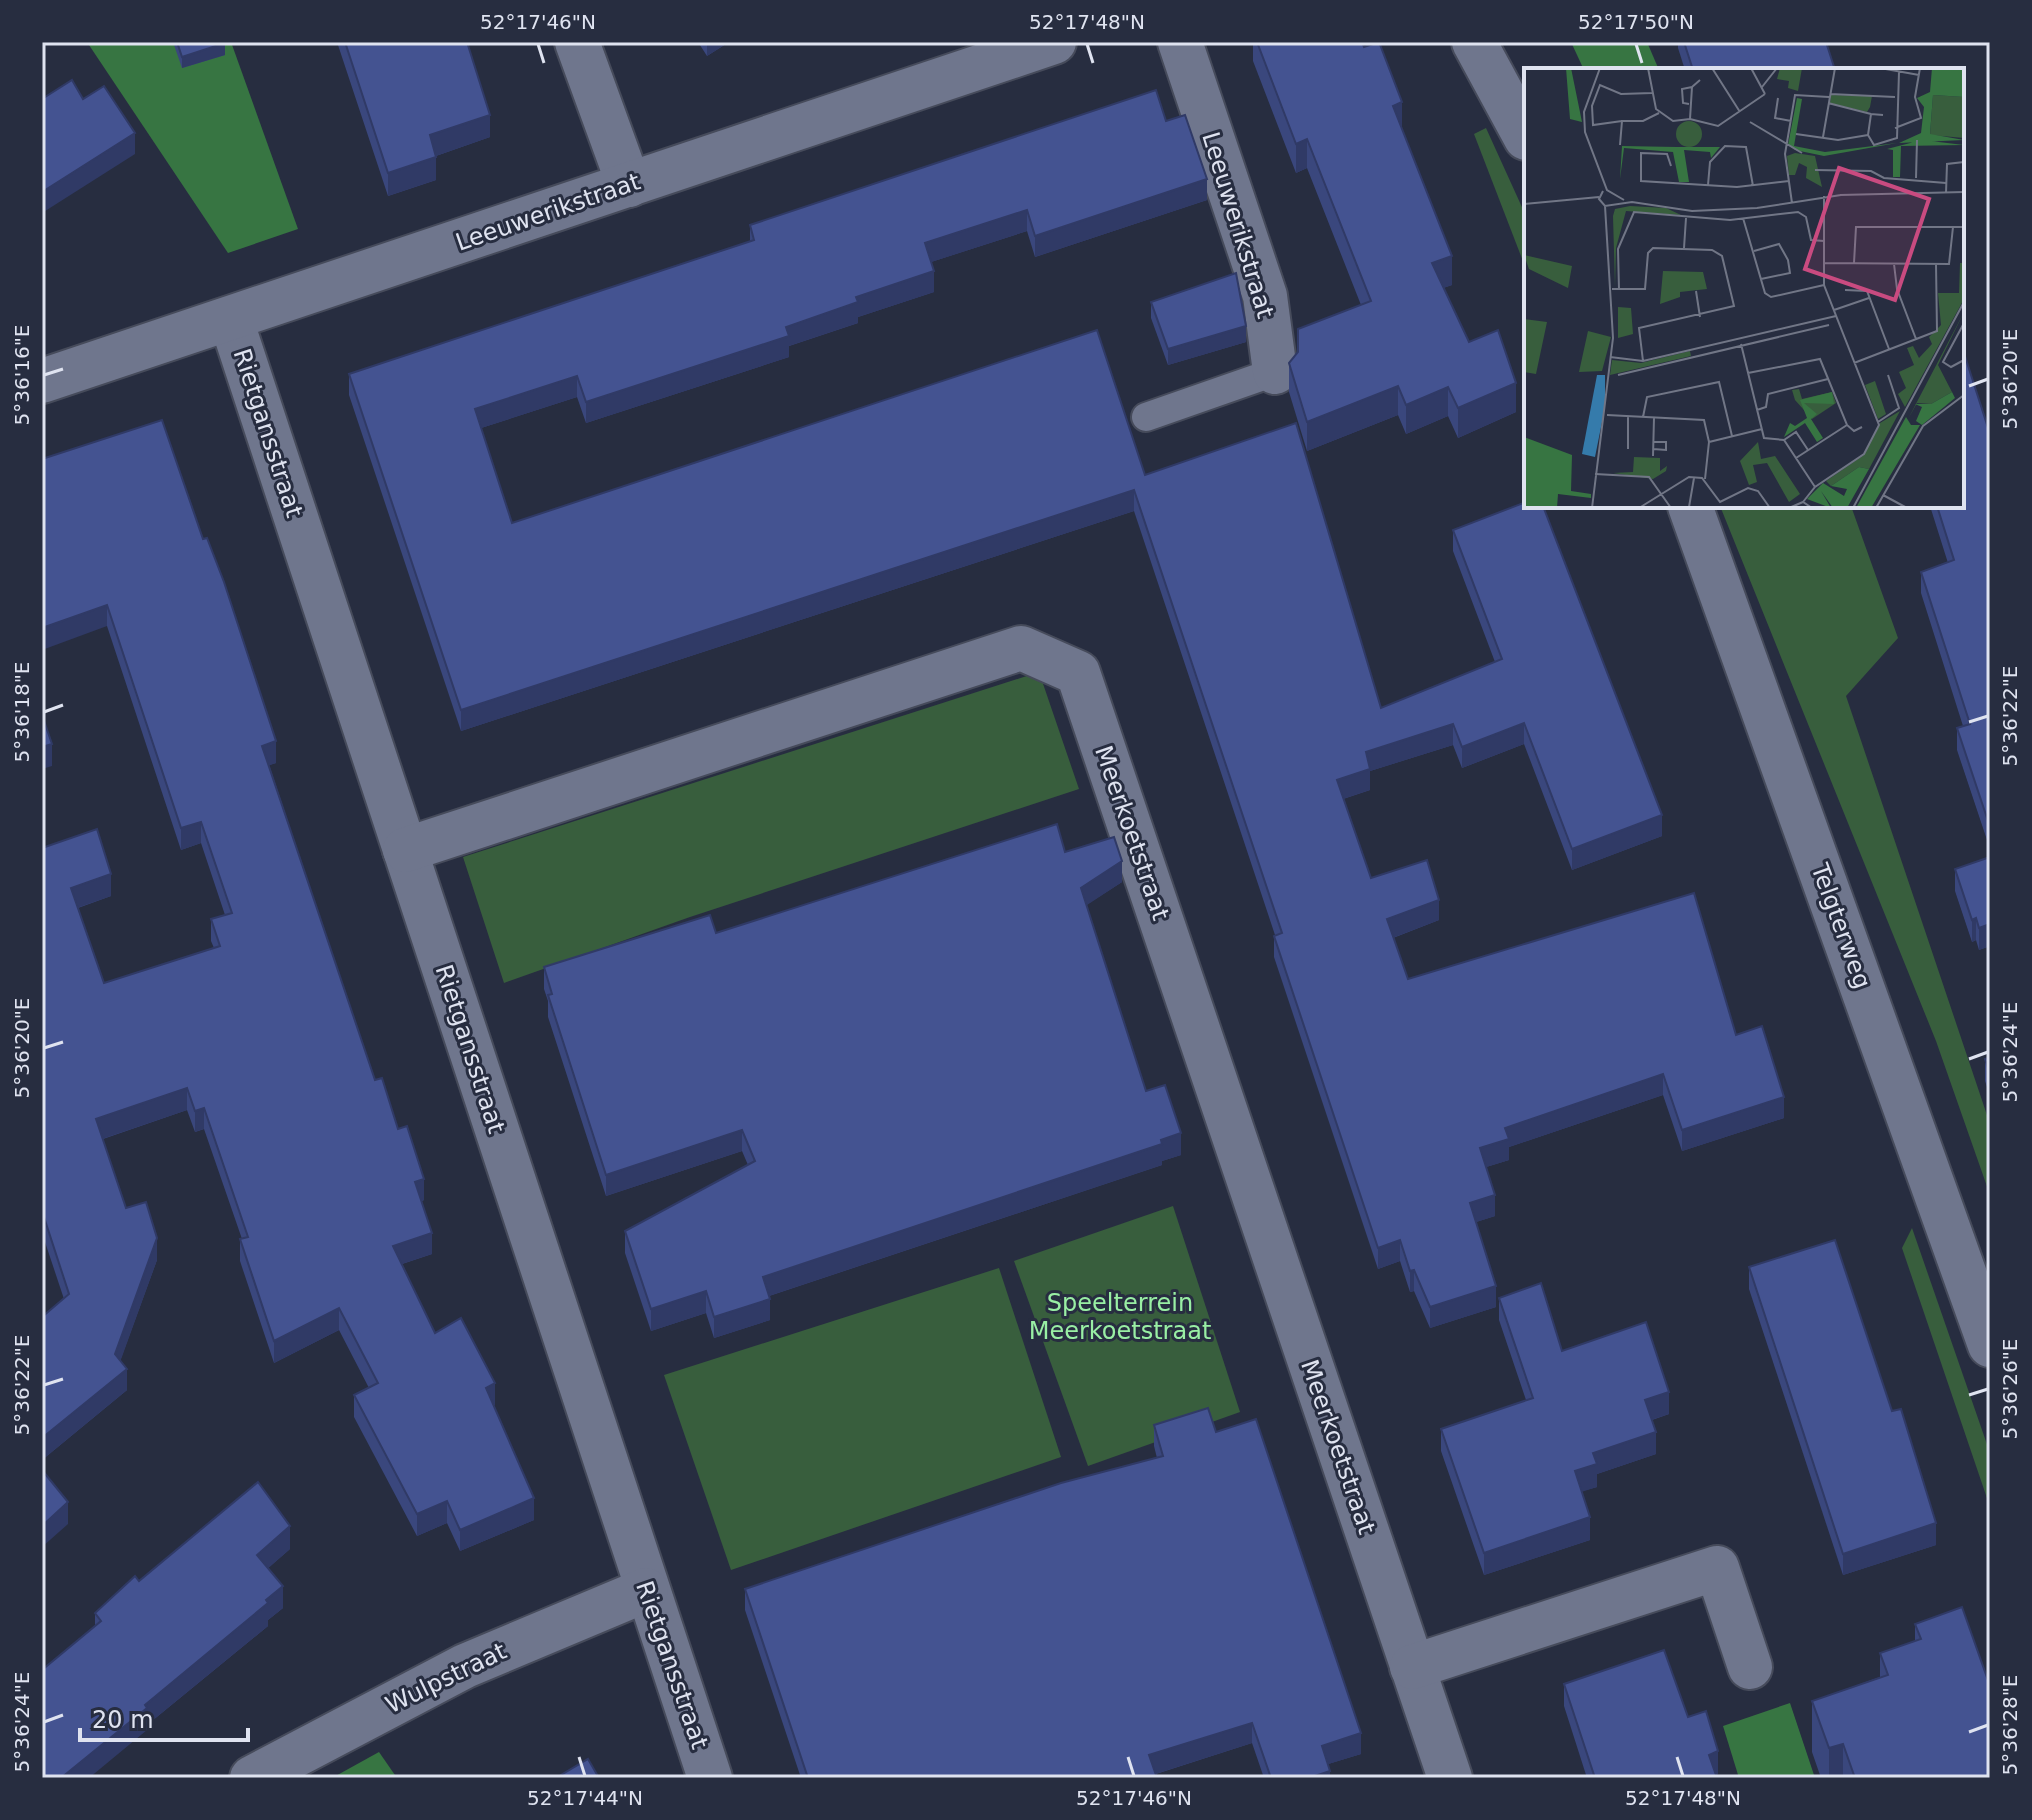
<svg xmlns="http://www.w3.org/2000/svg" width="2032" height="1820" font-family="'DejaVu Sans',sans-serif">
  <rect width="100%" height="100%" fill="#272d40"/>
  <g fill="#385e3d">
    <path d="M1486,128L1526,216V269L1474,134Z"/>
    <path d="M1720,506H1851L1898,638L1846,696L1990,1124V1195L1936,1041Z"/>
    <path d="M1039,672L1079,789L690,917L504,983L463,857Z"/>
    <path d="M1173,1206L1240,1412L1088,1466L1014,1261Z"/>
    <path d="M1912,1228L1990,1453V1507L1902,1248Z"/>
    <path d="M999,1268L1061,1457L731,1570L664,1375Z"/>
  </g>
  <g fill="#377542">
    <path d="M87,42H231L298,229L228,253Z"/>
    <path d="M1571,42H1647L1659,70H1584Z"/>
    <path d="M1790,1703L1815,1778H1739L1723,1726Z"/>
    <path d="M379,1752L397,1778H332Z"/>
  </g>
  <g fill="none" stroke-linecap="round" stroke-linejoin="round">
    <g stroke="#464b5b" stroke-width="32">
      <path id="service" d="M1146,417L1275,372"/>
    </g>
    <g stroke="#464b5b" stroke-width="48">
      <g id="minor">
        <path d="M577,42L629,185"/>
        <path d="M1180,42L1265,296L1275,372"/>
        <path d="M231,320L710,1778"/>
        <path d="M42,381L1054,42"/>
        <path d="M405,850L1021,648L1078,673L1450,1778"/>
        <path d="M1412,1667L1717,1568L1750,1667"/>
        <path d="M252,1778L465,1666L646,1590"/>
      </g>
    </g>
    <g stroke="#464b5b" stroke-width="48">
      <g id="tertiary">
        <path d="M1474,42L1526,138"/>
        <path d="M1690,506L1990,1345"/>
      </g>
    </g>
    <use href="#service" stroke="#6f768d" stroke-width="28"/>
    <use href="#minor" stroke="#6f768d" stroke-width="44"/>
    <use href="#tertiary" stroke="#6f768d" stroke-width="44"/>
  </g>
  <g fill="#3a477d">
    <path d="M173,42H225V55L182,68Z"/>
    <path d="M337,42H467L490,137L436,156V180L388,196Z"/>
    <path d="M698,42H729L707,56Z"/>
    <path d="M1253,42H1362L1402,129L1452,285L1443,288L1469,342L1516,412L1458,438L1448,416L1406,434L1398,415L1307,451L1289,392V363L1361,305L1307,168L1296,173L1253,61Z"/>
    <path d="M1678,42H1826L1835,70H1685L1678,48Z"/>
    <path d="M1166,121L1207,200L1035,257L1027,231L931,262L934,292L858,317V323L789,346V357L586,423L577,397L481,428L512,523L1145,475L1381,708L1495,662L1453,551V530L1662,836L1572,870L1524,744L1462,768L1453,745L1370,771V790L1343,799L1371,878L1439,920L1393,938L1408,979L1736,1035L1784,1118L1682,1151L1663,1095L1509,1147V1160L1486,1167L1495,1216L1476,1222L1496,1307L1430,1328L1414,1291L1410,1292L1400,1261L1378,1269L1274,957V936L1275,935L1134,511L461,731L349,395V374L750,242V225Z"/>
    <path d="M1151,302L1246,342L1168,365L1151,318Z"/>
    <path d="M1990,434V849L1957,750V728L1963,726L1921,593V572L1948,563L1930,506H1962Z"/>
    <path d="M42,459L276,763L269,765L375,1080L398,1129L424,1200L422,1201L432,1254L402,1264L435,1333L495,1405H494L534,1520L460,1551L447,1523L417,1536L354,1417V1395L369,1388L339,1330L274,1363L240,1261V1239H242L204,1129L195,1132L187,1110L103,1139L126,1208L157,1260L120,1361L127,1390L42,1460V1317L64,1299L42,1233V848L111,896L78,908L104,983L214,948L211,941V919L225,915L201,843L181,850L107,626Z"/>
    <path d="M1065,852L1122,882L1086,905L1146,1091L1181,1155L1162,1161V1165L769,1296L770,1320L714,1338L706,1313L651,1331L625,1253V1231L748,1165L742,1151L606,1196L548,1017V1001L544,989V967L716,933Z"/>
    <path d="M1990,857V946L1979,950L1976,940L1972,942L1955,891V869Z"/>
    <path d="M1990,1057V1096L1985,1081V1059Z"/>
    <path d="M1749,1267L1936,1545L1843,1575L1749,1289Z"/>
    <path d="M1499,1298L1562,1351L1669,1414L1652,1420L1656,1454L1597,1474V1487L1582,1491L1590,1540L1484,1575L1441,1451V1429L1526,1400L1499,1320Z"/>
    <path d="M1154,1425L1216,1432L1361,1754L1328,1764L1330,1778H1264L1252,1743L1156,1774L1157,1778H801L745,1610V1589L1157,1458L1154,1446Z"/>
    <path d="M290,1549L268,1568L283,1608L268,1620V1626L147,1725V1730L95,1626V1613L139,1581Z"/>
    <path d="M1915,1624L1990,1778H1821L1812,1752V1701L1880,1677V1653L1915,1641Z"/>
    <path d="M1564,1684L1688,1717L1718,1774L1716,1775L1717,1778H1587L1564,1706Z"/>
  </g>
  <g fill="#303a66">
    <path d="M707,42H729L707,56Z"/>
    <path d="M225,43V55L182,68V57Z"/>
    <path d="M1402,102V132L1393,106Z"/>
    <path d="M490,115V137L430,158V135Z"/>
    <path d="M135,133V154L42,213V192Z"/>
    <path d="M1307,139V168L1296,173V144Z"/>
    <path d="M436,157V180L388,196V173Z"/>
    <path d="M1207,179V200L1035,257V236Z"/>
    <path d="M1027,210V231L925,264V243Z"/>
    <path d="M1452,256V285L1432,292V263Z"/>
    <path d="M934,271V292L858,317V323L789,346V357L586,423V402L786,327L856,297Z"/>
    <path d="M1246,326V342L1168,365V349Z"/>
    <path d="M577,376V397L475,430V409Z"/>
    <path d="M1516,383V412L1458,438V408Z"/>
    <path d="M1398,386V415L1307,451V422Z"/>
    <path d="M1448,387V416L1406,434V405Z"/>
    <path d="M1134,490V511L461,731V710Z"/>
    <path d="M107,605V626L42,650V628Z"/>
    <path d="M1524,723V744L1462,768V747Z"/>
    <path d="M1453,724V745L1370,771V790L1337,801V780L1366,752Z"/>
    <path d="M276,741V763L262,768V746Z"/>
    <path d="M52,744V766L42,769V747Z"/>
    <path d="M1662,815V836L1572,870V849Z"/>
    <path d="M201,822V843L181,850V828Z"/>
    <path d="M1122,861V882L1081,909V888Z"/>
    <path d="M111,874V896L71,910V888Z"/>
    <path d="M1439,900V920L1387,940V919Z"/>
    <path d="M1976,918V940L1972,942V920Z"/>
    <path d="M1990,924V946L1979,950V928Z"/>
    <path d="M1663,1074V1095L1509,1147V1160L1480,1169V1148L1505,1128Z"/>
    <path d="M187,1088V1110L96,1141V1119Z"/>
    <path d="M1784,1097V1118L1682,1151V1130Z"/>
    <path d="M204,1108V1129L195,1132V1111Z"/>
    <path d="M742,1130V1151L606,1196V1175Z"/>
    <path d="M1181,1133V1155L1162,1161V1165L763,1298V1277Z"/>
    <path d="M424,1179V1200L415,1203V1182Z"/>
    <path d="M1495,1195V1216L1470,1224V1203Z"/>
    <path d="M432,1233V1254L393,1267V1246Z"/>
    <path d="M157,1238V1260L115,1376V1354Z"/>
    <path d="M1400,1240V1261L1378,1269V1248Z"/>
    <path d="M1414,1270V1291L1410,1292V1271Z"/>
    <path d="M1496,1286V1307L1430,1328V1307Z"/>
    <path d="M706,1291V1313L651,1331V1309Z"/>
    <path d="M770,1299V1320L714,1338V1317Z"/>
    <path d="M339,1308V1330L274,1363V1341Z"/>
    <path d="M127,1369V1390L42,1460V1438Z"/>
    <path d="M495,1383V1405L486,1409V1388Z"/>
    <path d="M1669,1392V1414L1645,1422V1400Z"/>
    <path d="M1656,1432V1454L1597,1474V1487L1575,1494V1471L1593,1453Z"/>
    <path d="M534,1498V1520L460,1551V1530Z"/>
    <path d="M447,1501V1523L417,1536V1514Z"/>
    <path d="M68,1502V1524L42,1547V1526Z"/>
    <path d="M1590,1517V1540L1484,1575V1553Z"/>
    <path d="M1936,1523V1545L1843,1575V1554Z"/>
    <path d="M290,1526V1549L257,1578V1555Z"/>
    <path d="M283,1586V1608L268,1620V1626L147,1725V1730L89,1778H62Z"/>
    <path d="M1252,1723V1743L1149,1776V1755Z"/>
    <path d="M1361,1733V1754L1322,1766V1746Z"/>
    <path d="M1843,1744V1778H1829V1748Z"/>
    <path d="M1718,1751V1774L1709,1777V1755Z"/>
    <path d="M1330,1771V1778H1309Z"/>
  </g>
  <g fill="#445391" stroke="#303a66" stroke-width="2">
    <path d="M177,42H225V43L182,57Z"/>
    <path d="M345,42H467L490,115L430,135L436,157L388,173Z"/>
    <path d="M1257,42H1362L1364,47L1379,42L1402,102L1393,106L1452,256L1432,263L1469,342L1498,330L1516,383L1458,408L1448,387L1406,405L1398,386L1307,422L1289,363L1298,352V329L1371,301L1307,139L1296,144Z"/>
    <path d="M1684,42H1826L1835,70H1693Z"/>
    <path d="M72,80L83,99L104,86L135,133L42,192V99Z"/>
    <path d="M1156,90L1166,121L1185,115L1207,179L1035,236L1027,210L925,243L934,271L856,297L858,302L786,327L789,336L586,402L577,376L475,409L512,523L1097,330L1145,475L1296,423L1381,708L1502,659L1453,530L1526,502V506H1543L1662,815L1572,849L1524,723L1462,747L1453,724L1366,752L1370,769L1337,780L1371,878L1427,860L1439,900L1387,919L1408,979L1694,893L1736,1035L1762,1026L1784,1097L1682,1130L1663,1074L1505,1128L1509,1139L1480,1148L1495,1195L1470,1203L1496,1286L1430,1307L1414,1270L1410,1271L1400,1240L1378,1248L1274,936L1282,933L1134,490L461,710L349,374L754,240L750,225Z"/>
    <path d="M1236,273L1246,326L1168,349L1151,302Z"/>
    <path d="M1962,347L1990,434V827L1957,728L1970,724L1921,572L1954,560L1937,506H1962Z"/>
    <path d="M162,420L203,539L207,538L224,582L276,741L262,746L375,1080L382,1078L398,1129L407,1126L424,1179L415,1182L432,1233L393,1246L435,1333L461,1318L495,1383L486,1388L534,1498L460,1530L447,1501L417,1514L354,1395L378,1383L339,1308L274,1341L240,1239L248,1237L204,1108L195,1111L187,1088L96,1119L126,1208L146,1202L157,1238L115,1354L127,1369L42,1438V1317L69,1294L42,1211V848L97,829L111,874L71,888L104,983L220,946L211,919L232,913L201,822L181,828L107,605L42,628V459Z"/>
    <path d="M42,715L52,744L42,747Z"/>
    <path d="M1057,824L1065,852L1114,837L1122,861L1081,888L1146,1091L1165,1085L1181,1133L1161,1140L1162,1144L763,1277L770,1299L714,1317L706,1291L651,1309L625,1231L755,1161L742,1130L606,1175L548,995L552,994L544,967L710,915L716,933Z"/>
    <path d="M1990,857V924L1979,928L1976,918L1972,920L1955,869Z"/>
    <path d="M1990,1057V1074L1985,1059Z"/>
    <path d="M1835,1240L1892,1411L1901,1409L1936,1523L1843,1554L1749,1267Z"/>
    <path d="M1541,1283L1562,1351L1646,1322L1669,1392L1645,1400L1656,1432L1593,1453L1597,1464L1575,1471L1590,1517L1484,1553L1441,1429L1533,1398L1499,1298Z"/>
    <path d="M1208,1408L1216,1432L1256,1419L1361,1733L1322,1746L1330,1771L1309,1778H1271L1252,1723L1149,1755L1157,1778H808L745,1589L1061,1483L1163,1456L1154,1425Z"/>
    <path d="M42,1470L68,1502L42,1526Z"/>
    <path d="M258,1482L290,1526L257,1555L283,1586L266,1600L268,1603L145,1705L147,1708L61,1778H42V1670L101,1621L95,1613L135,1576L139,1581Z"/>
    <path d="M1962,1607L1990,1686V1778H1855L1843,1744L1829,1748L1812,1701L1888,1675L1880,1653L1921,1639L1915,1624Z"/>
    <path d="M1664,1650L1688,1717L1706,1711L1718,1751L1709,1755L1717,1778H1595L1564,1684Z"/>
    <path d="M588,1759L599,1778H556Z"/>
  </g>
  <path fill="none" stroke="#dfe3f0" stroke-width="3" d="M538,44L544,63M1087,44L1093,63M1636,44L1642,63M44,375L63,369M1969,386L1988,379M44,712L63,705M1969,722L1988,716M44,1048L63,1042M1969,1059L1988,1052M44,1385L63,1379M1969,1395L1988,1389M44,1722L63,1715M1969,1732L1988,1725M579,1757L585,1776M1128,1757L1134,1776M1677,1757L1683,1776"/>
  <g text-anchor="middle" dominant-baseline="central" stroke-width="6" stroke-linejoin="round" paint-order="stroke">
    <g font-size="24" fill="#dfe3f0" stroke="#272d40">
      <text transform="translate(548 212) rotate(-19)">Leeuwerikstraat</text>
      <text transform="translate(1238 225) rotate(73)">Leeuwerikstraat</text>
      <text transform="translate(268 433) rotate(72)">Rietgansstraat</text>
      <text transform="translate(1132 833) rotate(71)">Meerkoetstraat</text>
      <text transform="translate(1841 926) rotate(70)">Telgterweg</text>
      <text transform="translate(470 1049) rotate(72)">Rietgansstraat</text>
      <text transform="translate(1338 1447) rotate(71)">Meerkoetstraat</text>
      <text transform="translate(672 1665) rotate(71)">Rietgansstraat</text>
      <text transform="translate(446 1678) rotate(-26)">Wulpstraat</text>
    </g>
    <g font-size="24" fill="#99efa4" stroke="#272d40">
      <text x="1120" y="1303">Speelterrein<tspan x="1120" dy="28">Meerkoetstraat</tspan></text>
    </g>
  </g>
  <g transform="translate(1524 68)">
    <rect width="440" height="440" fill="#272d40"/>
    <path d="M256,0H278L274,23L264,20L265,13L253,11ZM307,27L348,28L346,39L343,44L306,35ZM409,27L440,29V70L406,67ZM152 66a13 13 0 1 1 26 0a13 13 0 1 1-26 0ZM271,85L291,88L298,119L282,110L283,99L275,95L271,107H265L263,88ZM106,138L142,140L157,147L102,143L92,180L91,219L89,148L91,141ZM0,187L48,198L44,220L5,201ZM436,195H440V231L381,339L374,326L382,320L375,304L390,297L383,280L389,278L395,290L408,276L405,269L417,257L414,225H435ZM139,203L179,204L183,221L156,224V229L136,236ZM94,239L107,240L109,266L94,270ZM440,244L414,297L428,324L407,336L393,335L384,351ZM0,251L23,254L12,306L0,304ZM64,263L87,269L78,303L55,304ZM166,283L167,288L86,307L88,292L117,295ZM351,313L362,346L354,351L341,317ZM275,321L278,331L308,324L312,335L288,351L271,332L268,322ZM376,343L345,401L335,399L307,418L302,413L340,387L356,355ZM234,374L237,391L251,388L276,426L265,434L243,395L229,397L233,414L225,417L216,393ZM110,389L136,390V403L143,398L142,403L129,411L89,405L109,404Z" fill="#385e3d"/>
    <path d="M42,0H47L58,54L46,51ZM408,0H440V29L409,27L406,66L440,72L375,75L397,65L400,39L393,30L406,24ZM273,30L278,31L270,78L301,84L373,75L300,88L271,82L264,77ZM398,72L440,77L377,78L376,109H369V82L363,81ZM98,78L153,79H196L187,90L186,84L160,82L165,114H155L149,84L100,80L96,111ZM308,324L310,336L280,335L293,346L287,351L299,370L293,374L281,355L260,369L266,355L271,358L283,350L276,332ZM428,324L431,330L398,357L392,353L398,339L391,336H407ZM382,349L387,357H396L347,440H332ZM0,369L48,387L47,423L67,426V430L34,426L33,440H0ZM335,399L345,401L323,440H309L297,423L307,440L283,431L299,415L320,428L323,421L307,418Z" fill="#377542"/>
    <path d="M73,307H81V339L71,389L58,386Z" fill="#357bab"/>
    <path fill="none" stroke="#717686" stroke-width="2" d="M76,0L60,44L61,64L83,122L100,132M124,0L132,41L149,53L166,51L194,58L241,26M188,0L216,44M227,0L241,26M356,0L395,7M238,19L253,0M306,26L371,29M254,30L251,50L267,53M304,35L347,46M165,36L159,35L158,21L168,19M166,51L168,19L176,12M98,53L69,57L68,38L76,17L97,26L128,25M226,54L278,85M371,60L397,50L391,29L396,0M272,66L314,72L344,67M344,67L350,77L373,70L375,4M344,67L347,46L359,47M299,69L311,0M96,77L98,53H119L135,45M147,98L143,86L117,85V113L213,119L265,113M291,102L347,103L360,110L422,115M392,110L393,72M184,117L186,94L201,78L222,79L229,118M79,123L75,131L81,138L108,134L168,143L233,140L317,127M422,125L423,96L440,94M316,127L440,124M268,135L261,86L271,27L305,29M0,136L75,129M219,150L241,225L247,229L300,217M160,180L162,150M230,183L255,176L264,192L266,205L237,211M300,195L425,196L429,159M330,195L332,159H440M370,196L373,221L392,271M88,221H121L124,185L129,180L188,182L198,188L210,238L115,260L119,293M95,221L94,181L110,144L206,152L274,144L282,149L287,172L300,173M321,222L343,223L365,281M172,223L176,249M310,242L345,230M440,255L419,294L427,299L440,292M217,276L240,370L260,372L291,419M86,289L119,293L312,248M330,295L413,263L412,196M224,305L296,291L323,357L330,363L338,359M94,307L305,257M233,342L242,339L244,326L304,311M83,347L180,352L185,374L238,361M119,349L123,329L195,314L208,368M354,354L375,340L364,307M260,372L272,364L284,382M104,381V349M129,381L142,382V374H130M129,388L130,350M272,390L323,357M71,406L125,409L147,440M181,411L185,374M359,427L383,440M279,434L291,419L340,386L355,357L300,217V128M165,439L170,410M68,440L89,270L81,138M115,440L165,409L178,410L196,434L224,420L234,423L246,440M265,440L279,434L288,440M329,440L440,234M352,440L399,358L440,327"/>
    <path fill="#c94b80" fill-opacity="0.15" stroke="#c94b80" stroke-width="4" d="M315,100L405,131L371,232L281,201Z"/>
    <rect width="440" height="440" fill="none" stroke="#dfe3f0" stroke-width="4"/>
  </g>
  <rect width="2032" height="1820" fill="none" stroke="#272d40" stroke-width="88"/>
  <path d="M80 1728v12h168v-12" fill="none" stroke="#dfe3f0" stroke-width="4"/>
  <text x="92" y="1728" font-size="24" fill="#dfe3f0" stroke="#272d40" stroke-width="6" paint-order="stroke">20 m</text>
  <rect x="44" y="44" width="1944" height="1732" fill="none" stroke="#dfe3f0" stroke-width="3"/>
  <g font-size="20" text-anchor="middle" fill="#dfe3f0">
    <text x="538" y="29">52°17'46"N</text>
    <text x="1087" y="29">52°17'48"N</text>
    <text x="1636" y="29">52°17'50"N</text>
    <text transform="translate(22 375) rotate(-90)" y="7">5°36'16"E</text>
    <text transform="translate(2010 379) rotate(-90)" y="7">5°36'20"E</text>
    <text transform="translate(22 712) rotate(-90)" y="7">5°36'18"E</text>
    <text transform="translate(2010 716) rotate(-90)" y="7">5°36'22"E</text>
    <text transform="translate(22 1048) rotate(-90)" y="7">5°36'20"E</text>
    <text transform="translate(2010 1052) rotate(-90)" y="7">5°36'24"E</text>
    <text transform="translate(22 1385) rotate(-90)" y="7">5°36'22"E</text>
    <text transform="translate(2010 1389) rotate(-90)" y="7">5°36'26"E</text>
    <text transform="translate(22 1722) rotate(-90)" y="7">5°36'24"E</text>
    <text transform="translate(2010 1725) rotate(-90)" y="7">5°36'28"E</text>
    <text x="585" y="1805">52°17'44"N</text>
    <text x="1134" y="1805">52°17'46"N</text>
    <text x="1683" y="1805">52°17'48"N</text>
  </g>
</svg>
